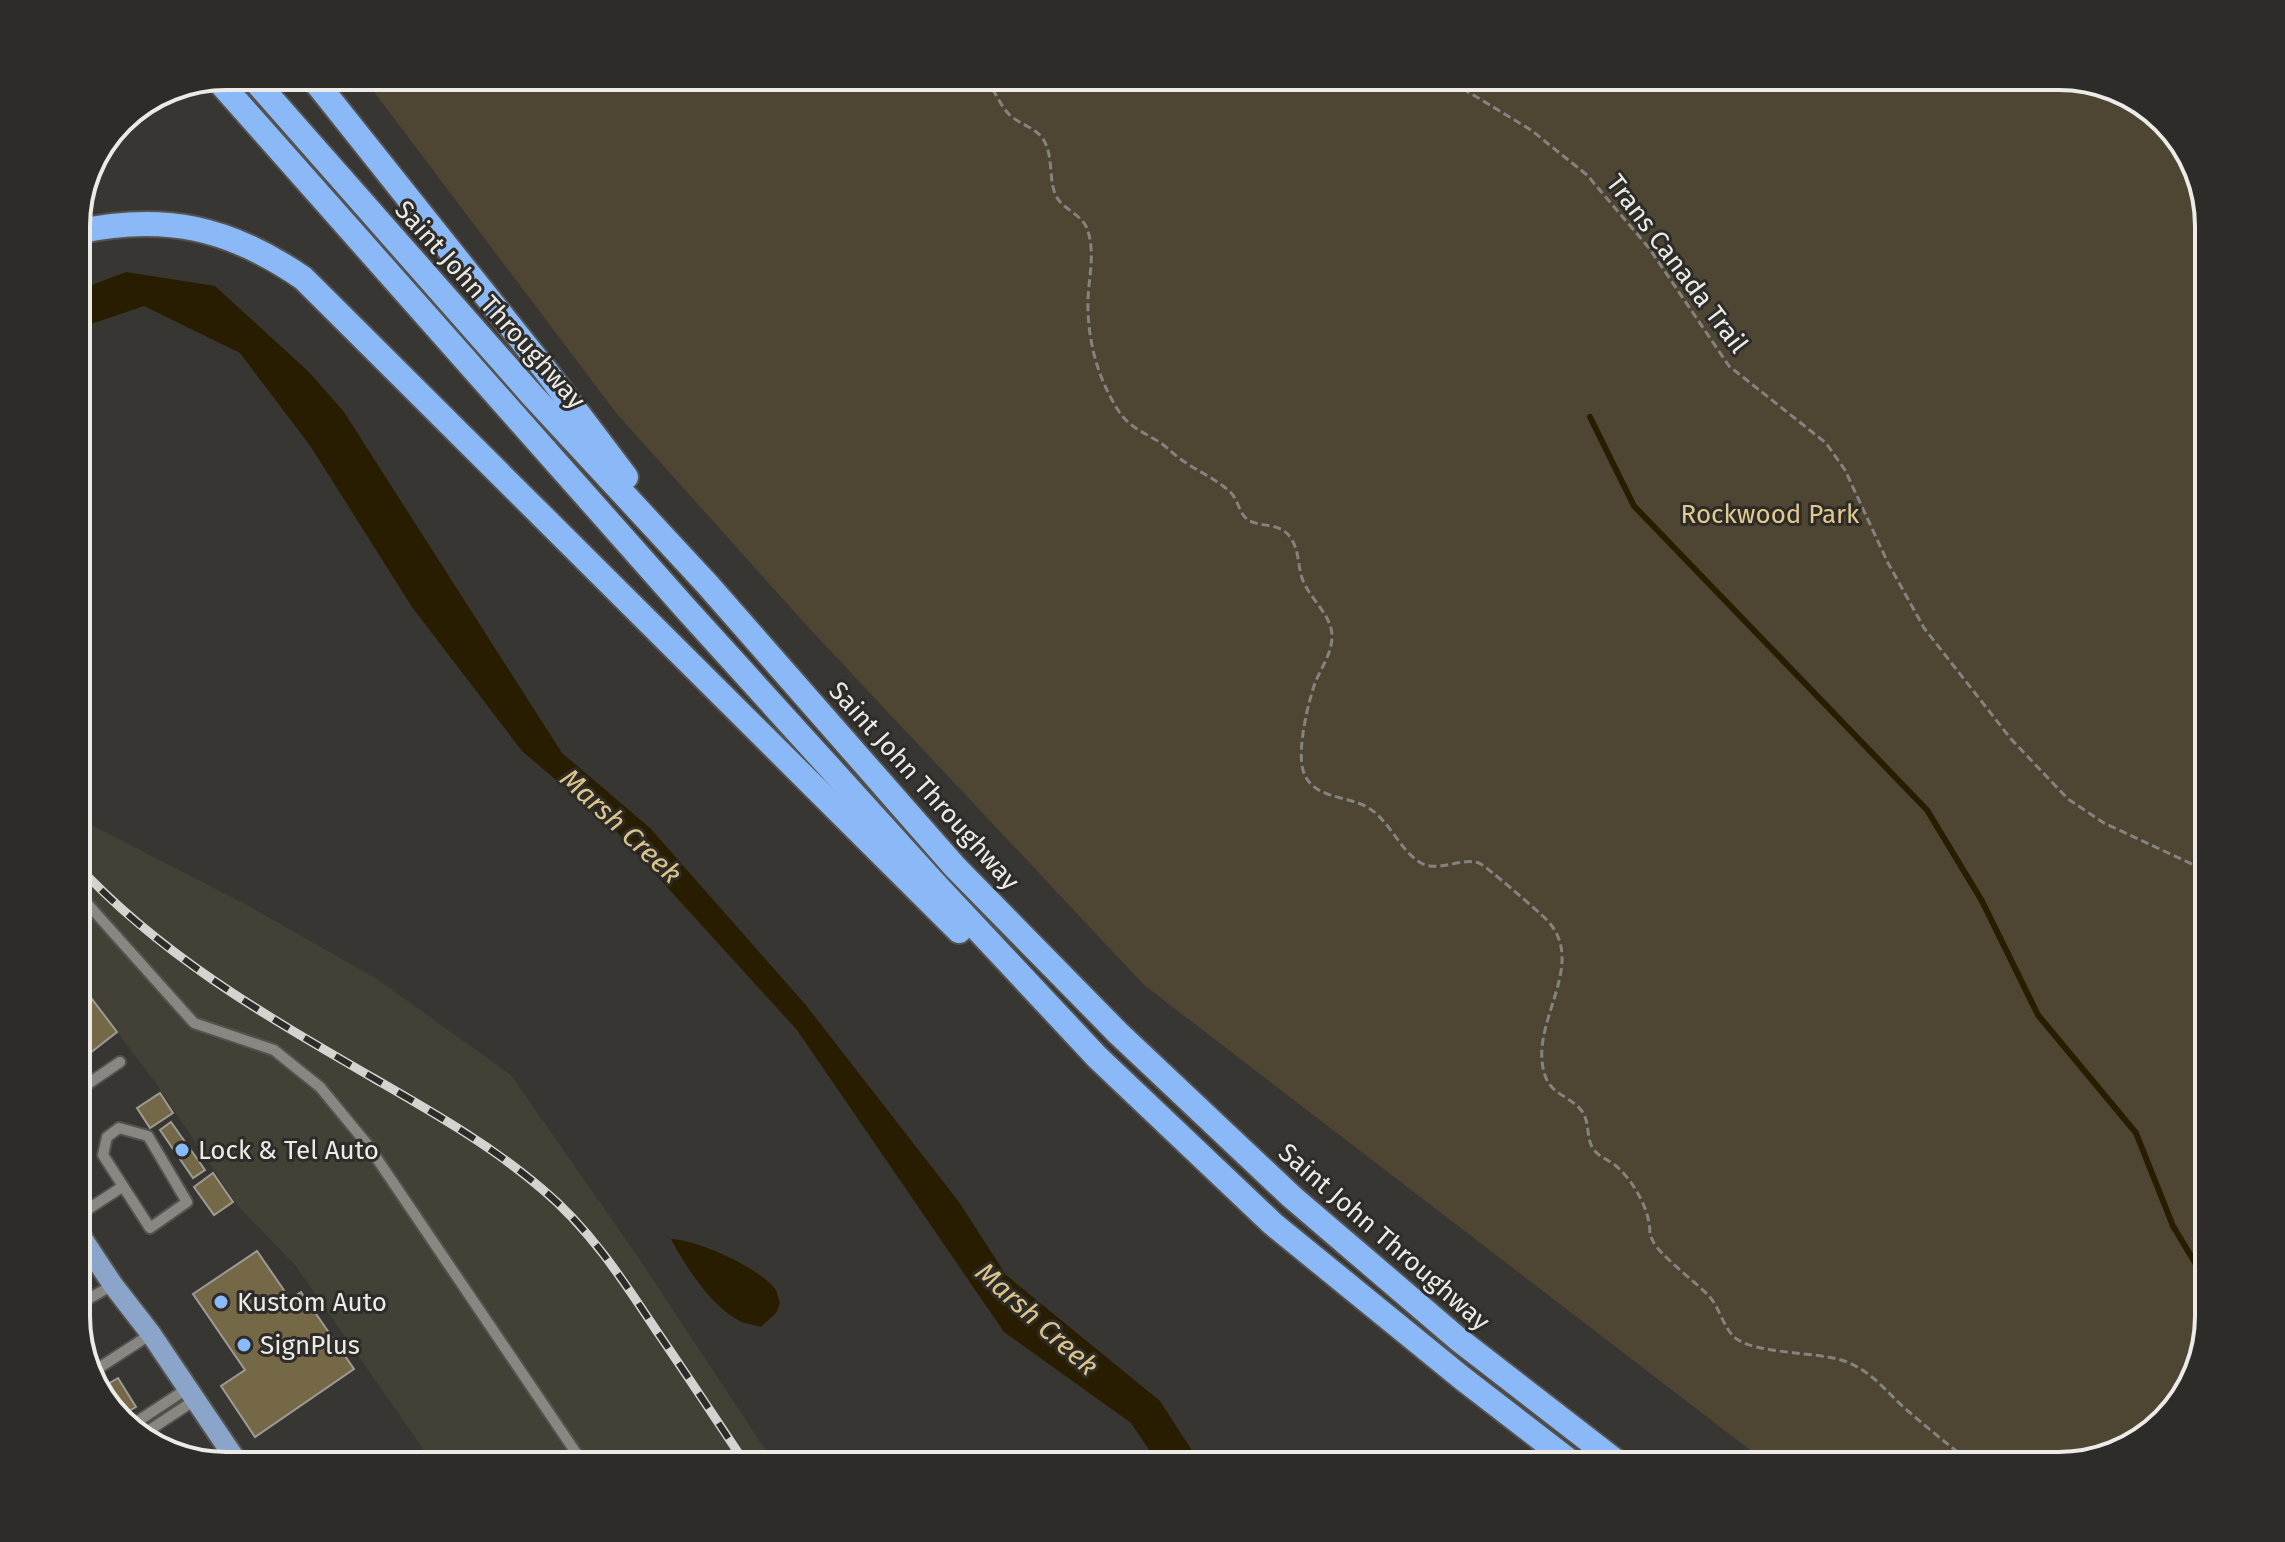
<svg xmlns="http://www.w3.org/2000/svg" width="2285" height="1542" font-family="'Fira Sans',sans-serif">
  <rect width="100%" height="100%" fill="#383632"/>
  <path fill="#434036" d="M76,817L245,904L377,979L511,1075L638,1257L776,1466H435L295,1265L238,1206L155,1082L76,978Z"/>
  <path fill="#4e4633" d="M362,76H2059L2143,102L2189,152L2209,226V1316L2183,1400L2126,1450L2059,1466H1771L1144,985L808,627L617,414Z"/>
  <g fill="#291d00">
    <path d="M126,272L215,286L309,372L344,412L562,753L650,828L805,1004L959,1202L1006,1275L1160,1401L1202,1466H1160L1131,1423L1004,1332L797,1030L617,832L522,751L412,607L311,447L240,353L144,306L88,325L76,334V291Z"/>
    <path d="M671,1239C698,1240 760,1268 776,1290C777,1292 779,1301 780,1303L776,1313L761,1327C755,1325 747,1324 742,1322C714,1310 685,1266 671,1239Z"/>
  </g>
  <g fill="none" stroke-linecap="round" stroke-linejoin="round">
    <path stroke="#291d00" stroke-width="6" d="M1590,417L1634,506L1927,810L1982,901L2038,1015L2136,1133L2173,1226L2209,1286"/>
  </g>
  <g fill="#756847" stroke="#9d9b95" stroke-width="2">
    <path d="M76,978L117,1032L76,1064Z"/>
    <path d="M160,1093L173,1113L150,1128L137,1108Z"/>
    <path d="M171,1122L205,1170L193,1178L160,1130Z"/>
    <path d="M213,1173L233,1202L214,1215L194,1187Z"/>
    <path d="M257,1251L290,1299L301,1292L354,1369L255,1437L221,1386L245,1370L193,1294Z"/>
    <path d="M118,1378L136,1407L120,1416L96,1391Z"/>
    <path d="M161,1438L167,1448L152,1443Z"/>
  </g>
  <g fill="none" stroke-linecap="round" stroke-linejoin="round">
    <g stroke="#545350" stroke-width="14">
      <g id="lane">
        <path d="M76,891L194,1023L274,1050L320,1087L367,1144L585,1466"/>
        <path d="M76,1092L120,1062"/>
        <path d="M119,1128L148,1136L187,1202L150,1228L103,1155L107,1137Z"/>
        <path d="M76,1217L122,1187"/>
        <path d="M76,1306L113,1285"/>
        <path d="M91,1373L151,1334"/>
        <path d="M129,1427L188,1388"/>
        <path d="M139,1437L195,1400"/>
      </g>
    </g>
    <g stroke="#545350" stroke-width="24">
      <path id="primary" d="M76,1229L113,1285L151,1334L240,1466"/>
    </g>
    <g stroke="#545350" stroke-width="28">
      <g id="highway">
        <path d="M251,76L531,394L707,584L955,867L1118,1033L1292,1197L1458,1339L1622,1466"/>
        <path d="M311,76L546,371L626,477"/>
        <path d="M216,78L687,610L938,887L1097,1057L1273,1224L1462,1378L1576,1466"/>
        <path d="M76,232C164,213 229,227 303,278L959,931"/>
      </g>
    </g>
    <g stroke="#84837f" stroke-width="3" stroke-dasharray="8 4" stroke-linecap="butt">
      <path d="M973,76C997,83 995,102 1011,116C1021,125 1036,128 1043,139C1054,156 1048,179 1056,196C1063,210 1083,214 1088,231C1095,255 1089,275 1088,299C1087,339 1097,377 1118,410C1128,426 1141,431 1156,440C1165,445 1171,452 1179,458C1195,470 1213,477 1228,490C1239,498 1238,515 1250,521C1265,528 1282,522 1292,540C1299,551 1298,566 1302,578C1309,599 1333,615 1332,638C1331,655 1321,668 1315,683C1308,703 1297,749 1303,770C1311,799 1346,795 1367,807C1390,820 1399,850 1421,863C1438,873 1460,857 1479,863C1485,865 1539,912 1546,919C1591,965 1525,1025 1546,1078C1553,1095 1571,1097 1581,1110C1590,1121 1586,1135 1592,1147C1597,1156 1607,1159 1615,1165C1622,1171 1629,1179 1634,1187C1641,1198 1647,1210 1649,1223C1651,1233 1648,1232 1653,1241C1659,1255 1696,1282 1709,1296C1719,1307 1723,1326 1734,1337C1754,1355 1820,1351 1847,1362C1874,1373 1887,1393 1908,1411C1930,1430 1952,1448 1976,1466"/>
      <path d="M1442,76L1531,130L1587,175L1649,248L1729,366L1826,443L1845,470L1888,563L1924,628L2011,739L2068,799L2104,823L2209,872"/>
    </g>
    <use href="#lane" stroke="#898782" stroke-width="10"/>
    <use href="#primary" stroke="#8aa5c9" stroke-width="20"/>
    <use href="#highway" stroke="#8bb9f8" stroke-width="24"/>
    <g stroke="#d4d3d0" stroke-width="9">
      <path id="rail" d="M76,864C161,956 268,1017 375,1079C432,1112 492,1146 542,1189C589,1228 623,1280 656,1330C687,1375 717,1421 747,1466"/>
    </g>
    <use href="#rail" stroke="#2e2c28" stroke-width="6" stroke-dasharray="18" stroke-linecap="butt"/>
  </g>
  <g fill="#89bafc" stroke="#2e2c28" stroke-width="3">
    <circle cx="182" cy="1150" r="8"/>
    <circle cx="221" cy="1302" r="8"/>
    <circle cx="244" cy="1345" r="8"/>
  </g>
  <g text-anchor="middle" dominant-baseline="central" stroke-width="6" stroke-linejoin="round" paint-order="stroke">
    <g font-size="26" fill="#ecebe8" stroke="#2e2c28">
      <text transform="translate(1677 264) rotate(53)">Trans Canada Trail</text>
      <text transform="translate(490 305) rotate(48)">Saint John Throughway</text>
      <text transform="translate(924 786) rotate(48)">Saint John Throughway</text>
      <text transform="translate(1384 1237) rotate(41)">Saint John Throughway</text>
    </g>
    <g font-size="26" fill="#e2ca8f" stroke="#2e2c28">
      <text x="1770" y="514">Rockwood Park</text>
    </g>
    <g font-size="26" fill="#ecebe8" stroke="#2e2c28" text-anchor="start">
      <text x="198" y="1150">Lock &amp; Tel Auto</text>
      <text x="237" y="1302">Kustom Auto</text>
      <text x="260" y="1345">SignPlus</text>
    </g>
    <g font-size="28" font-style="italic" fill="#ddc58a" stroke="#2e2c28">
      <text transform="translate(621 826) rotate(43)">Marsh Creek</text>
      <text transform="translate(1037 1319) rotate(42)">Marsh Creek</text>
    </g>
  </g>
  <path d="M0 0H2285V1542H0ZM226 90H2059A136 136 0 0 1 2195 226V1316A136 136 0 0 1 2059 1452H226A136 136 0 0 1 90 1316V226A136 136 0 0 1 226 90Z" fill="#2e2c28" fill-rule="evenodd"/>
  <path fill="none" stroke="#ecebe8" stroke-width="4" d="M226 90H2059A136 136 0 0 1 2195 226V1316A136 136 0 0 1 2059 1452H226A136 136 0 0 1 90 1316V226A136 136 0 0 1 226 90Z"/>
</svg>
